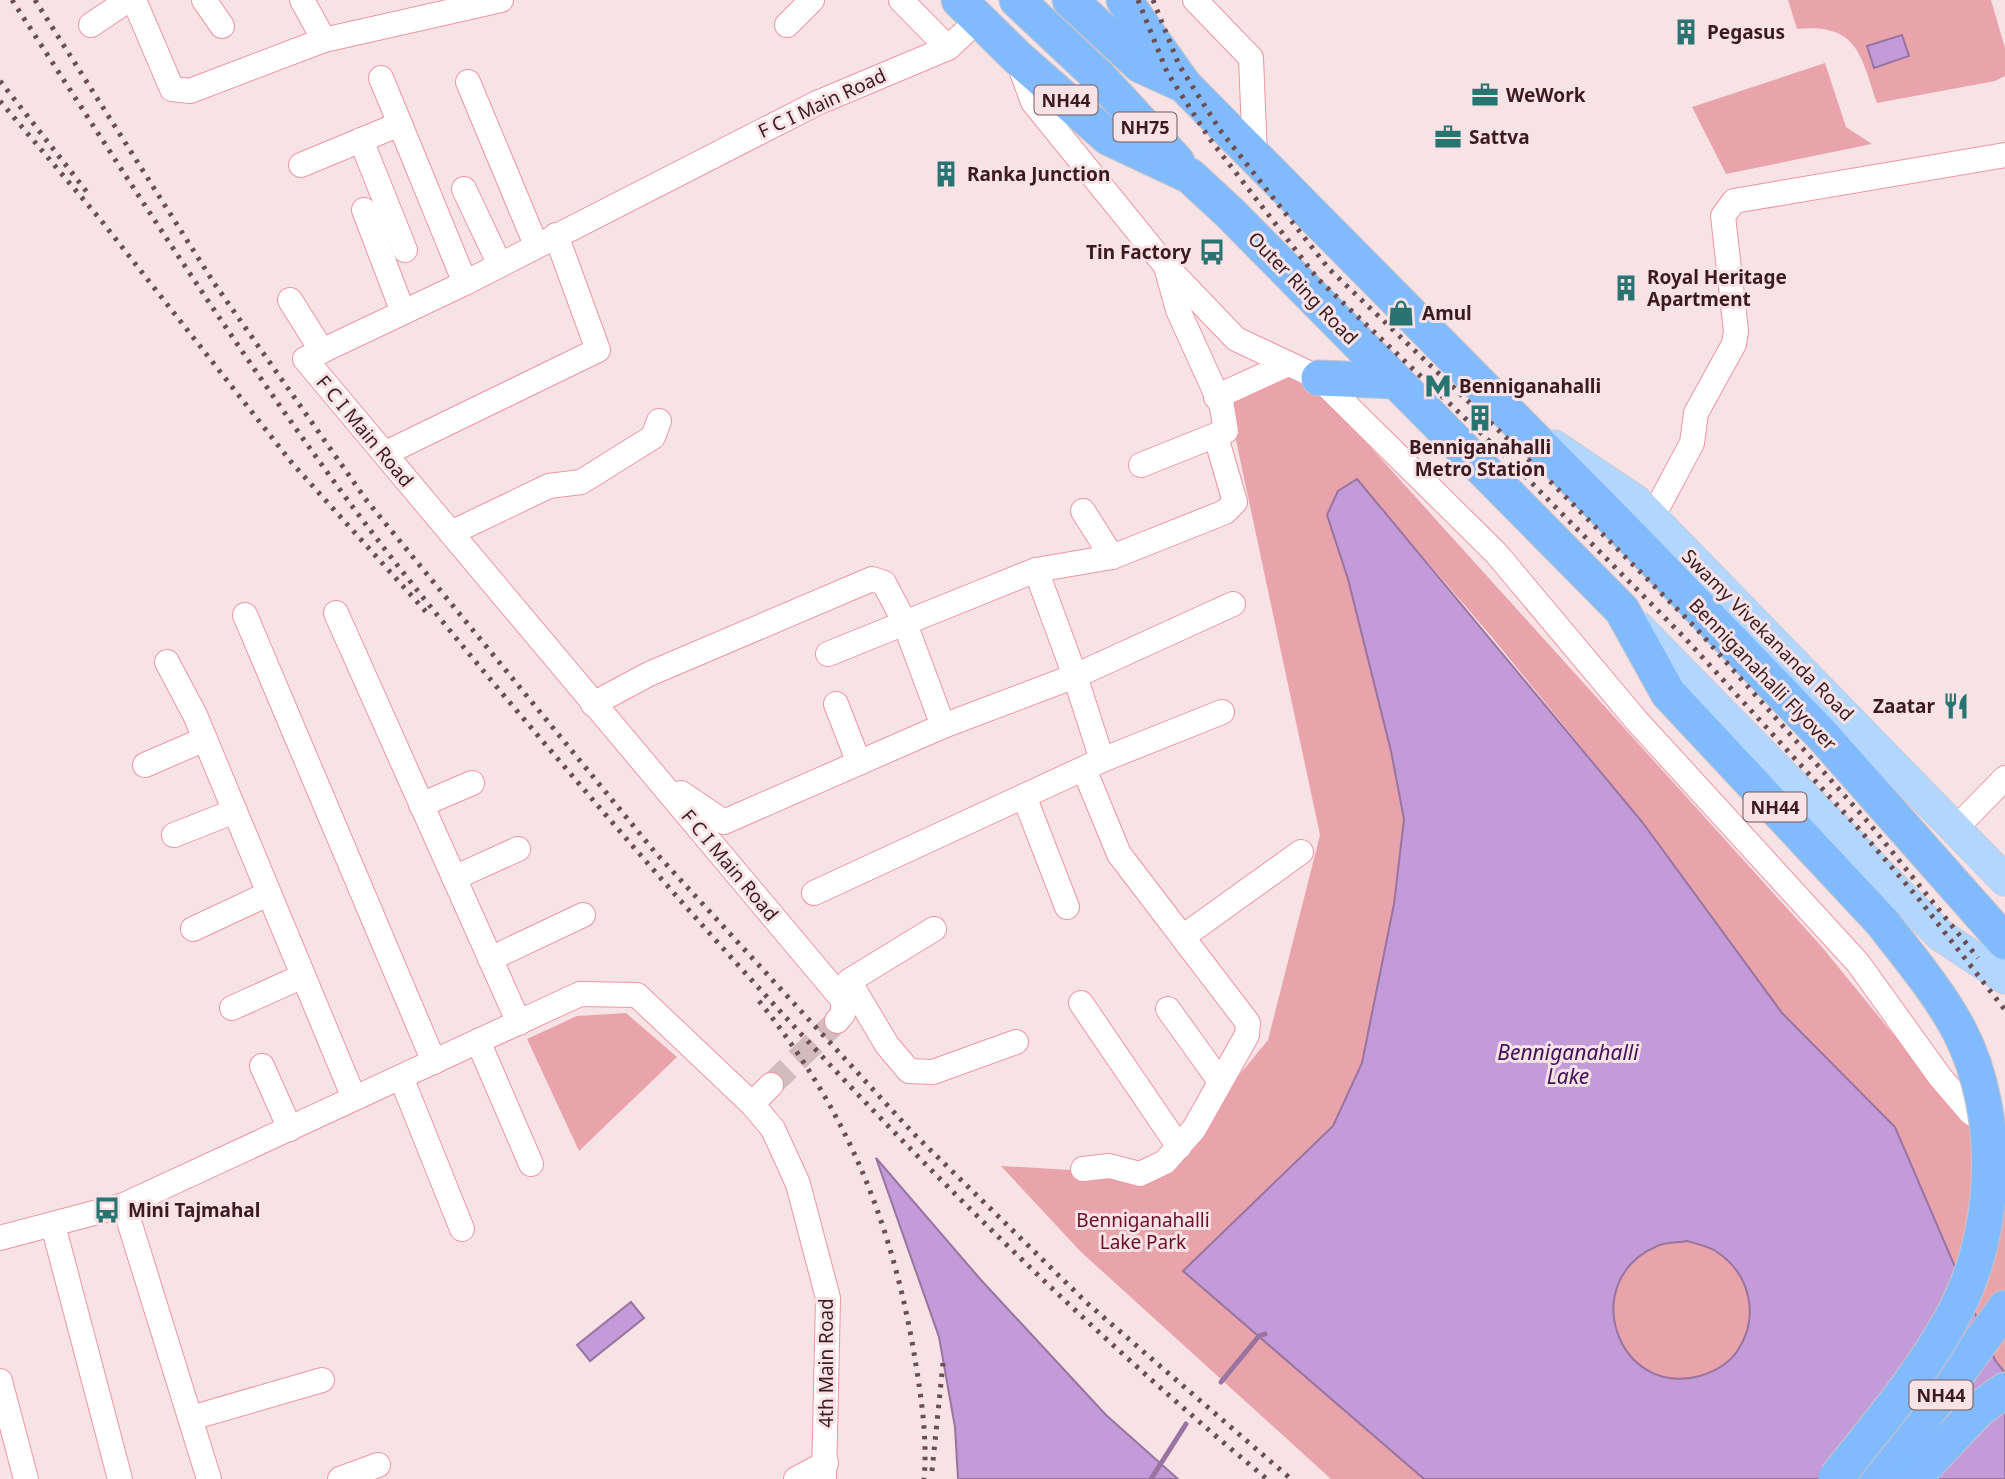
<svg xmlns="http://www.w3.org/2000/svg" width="2005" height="1479" font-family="'Noto Sans',sans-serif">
  <rect width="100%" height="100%" fill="#f7e3e5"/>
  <g fill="#e9a4ab">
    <path d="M1788,0H1991L2005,48V76L1995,81L1877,103C1861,56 1858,23 1797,29Z"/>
    <path d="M1825,63L1846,127L1872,144L1726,174L1692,107Z"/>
    <path d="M1284,374L1318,389L1822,947L1963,1120L2005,1149V1373L1995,1360L1895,1127L1782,1013L1643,823L1491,636L1357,480L1327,515L1348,579L1391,751L1404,819L1394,904L1362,1063L1333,1126L1183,1271L1424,1479H1331L1081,1252L1001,1166L1157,1175L1268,1040L1320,835L1227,398Z"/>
    <path d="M626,1013L677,1057L579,1151L527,1039L577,1016Z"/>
    <circle cx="1682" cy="1311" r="69"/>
  </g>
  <g fill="#c29bd8" stroke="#9a74a0" stroke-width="2" fill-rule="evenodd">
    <path d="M1902,35L1909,56L1874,68L1867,46Z"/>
    <path d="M1357,479L1643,823L1782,1013L1895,1127L1995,1360L2005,1373V1479H1424L1183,1271L1333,1126L1362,1063L1394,904L1404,819L1391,751L1348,579L1327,515L1338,491ZM1687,1241C1696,1244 1709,1246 1717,1252C1750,1274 1760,1316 1738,1350C1729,1364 1716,1371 1700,1376C1617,1398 1578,1282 1655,1247C1664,1242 1677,1243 1687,1241Z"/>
    <path d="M876,1158L981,1280L1106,1415L1178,1479H958L955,1427L939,1337Z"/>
    <path d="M631,1302L644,1318L590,1361L577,1345Z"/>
  </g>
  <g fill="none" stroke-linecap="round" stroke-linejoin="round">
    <g stroke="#9a74a0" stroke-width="5">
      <path d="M1221,1382L1259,1336L1265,1334"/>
      <path d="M1151,1479L1186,1424"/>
    </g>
    <path stroke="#d2bbbd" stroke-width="24" stroke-dasharray="24 12" stroke-linecap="butt" d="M771,1085L837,1021"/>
    <g stroke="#ee96a0" stroke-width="26">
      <g id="minor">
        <path d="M134,0L172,89L190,91L324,40"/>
        <path d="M204,0L222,26"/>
        <path d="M302,0L324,40L501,0"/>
        <path d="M901,0L948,48"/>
        <path d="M1195,0L1251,58L1255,157"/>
        <path d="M91,25L128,0"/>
        <path d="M787,25L812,0"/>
        <path d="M1018,61L1033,102L1166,266L1236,339L1319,378L1496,553L1636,720L1858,963L1940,1077L1970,1112L1993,1129"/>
        <path d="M381,78L400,124"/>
        <path d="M468,82L536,245"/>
        <path d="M361,140L405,250"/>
        <path d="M301,165L400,124L465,283"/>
        <path d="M464,189L500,265"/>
        <path d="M364,210L403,312"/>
        <path d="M290,300L322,351"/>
        <path d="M1216,397L1288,364"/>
        <path d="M386,453L598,350L556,235"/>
        <path d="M1141,465L1226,431L1222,407L1178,310L1167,270"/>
        <path d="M1083,511L1112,557"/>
        <path d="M1652,518L1692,443L1696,413L1734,344L1736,331L1723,216L1734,201L2005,155"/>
        <path d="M451,533L549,486L581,482L653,437L659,421"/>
        <path d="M1036,570L1112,557L1225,512L1235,502L1216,437"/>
        <path d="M336,613L519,1023"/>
        <path d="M245,615L434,1062"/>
        <path d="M167,662L195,715L354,1098"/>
        <path d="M593,704L649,674L872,579L884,583L904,621L943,726"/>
        <path d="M836,704L859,763"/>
        <path d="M1102,760L1222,712"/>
        <path d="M145,765L205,739"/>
        <path d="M681,793L724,822L943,726L1075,676L1036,570L828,654"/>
        <path d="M1024,796L1067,907"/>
        <path d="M421,805L472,783"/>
        <path d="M1956,828L2005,778"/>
        <path d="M174,835L235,811"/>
        <path d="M454,878L518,849"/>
        <path d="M814,893L1102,760L1075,676L1233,604"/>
        <path d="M193,929L268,894"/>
        <path d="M934,929L849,981L887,1045L909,1071L933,1072L1016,1042"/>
        <path d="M1184,936L1301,852"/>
        <path d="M490,959L583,915"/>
        <path d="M1081,1003L1179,1147"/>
        <path d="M232,1008L303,976"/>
        <path d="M1168,1009L1219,1080"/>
        <path d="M837,1021L843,1014V1000L305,359L465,283L817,103L948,48L978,20"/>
        <path d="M478,1041L531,1164"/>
        <path d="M262,1066L290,1129"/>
        <path d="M401,1077L462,1229"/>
        <path d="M752,1104L771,1085"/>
        <path d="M1083,1169L1109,1166L1140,1174L1165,1162L1194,1129L1247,1035L1248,1023L1119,854L1084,769"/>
        <path d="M124,1205L209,1479"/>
        <path d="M53,1225L120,1479"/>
        <path d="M0,1238L124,1205L580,994L637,995L752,1104L773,1129L798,1184L828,1298L824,1479"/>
        <path d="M0,1381L26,1479"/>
        <path d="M191,1418L322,1380"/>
        <path d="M340,1479L378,1465"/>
        <path d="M796,1479L826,1463"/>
      </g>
    </g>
    <g stroke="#ccc3c5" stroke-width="33">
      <g id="major">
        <path d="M1554,446L1636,501L2005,880"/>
        <path d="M1638,627L1940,935L2005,978"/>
      </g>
    </g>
    <g stroke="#ccc3c5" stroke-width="37">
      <g id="highway">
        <path d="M959,0L1017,57L1109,138L1190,176L1230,213L1622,610L1668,693L1882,922"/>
        <path d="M1017,0L1100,78L1177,162"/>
        <path d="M1070,0L1140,65L1184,85"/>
        <path d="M1124,0L1184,85L1637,543L1822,735L2005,942"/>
        <path d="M1319,378L1394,381"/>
        <path d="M1873,1479L1950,1384L2005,1308"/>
        <path d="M1913,1479L1979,1409L2005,1390"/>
      </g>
    </g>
    <use href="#minor" stroke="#fff" stroke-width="24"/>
    <use href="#major" stroke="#b3d6fe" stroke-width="32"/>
    <use href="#highway" stroke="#81bbfd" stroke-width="35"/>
    <g stroke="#6c4e52" stroke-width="5" stroke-dasharray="3.5 7" stroke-linecap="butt">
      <path d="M12,0C115,159 216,319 327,472C413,591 510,703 605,814C809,1051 1025,1279 1267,1479"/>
      <path d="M35,0L214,283L367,501L654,851L913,1133L1087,1303L1291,1479"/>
      <path d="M1138,0L1167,72L1209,138L1318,279L1505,456L1684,637L1859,829L1918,898L2005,1010"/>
      <path d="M1153,0L1179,65L1220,130L1329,269L1514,445L1695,627L1868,822L1978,958"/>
      <path d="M0,81L87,192"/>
      <path d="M0,101L100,219L292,463L428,614"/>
      <path d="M759,1001C844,1107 889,1214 913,1347C920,1389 928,1436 924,1479"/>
      <path d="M932,1471L943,1363"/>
    </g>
    <g stroke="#ccc3c5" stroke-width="37" stroke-linecap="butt">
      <path id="highway-bridge" d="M1836,1478C1875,1428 1918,1379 1949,1323C1998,1239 2004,1117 1959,1030C1938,991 1909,957 1882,922"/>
    </g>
    <use href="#highway-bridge" stroke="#81bbfd" stroke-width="35"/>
  </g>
  <defs>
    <g id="building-bare" transform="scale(2.1)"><path d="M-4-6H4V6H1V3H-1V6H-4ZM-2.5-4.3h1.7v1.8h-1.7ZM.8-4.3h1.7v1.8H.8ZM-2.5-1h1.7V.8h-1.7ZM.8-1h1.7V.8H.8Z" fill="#297371" stroke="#f7e3e5" stroke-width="2.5" paint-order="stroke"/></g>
    <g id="office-bare" transform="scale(2.1)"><path d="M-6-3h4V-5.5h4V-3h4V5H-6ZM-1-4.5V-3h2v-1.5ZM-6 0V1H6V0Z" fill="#297371" stroke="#f7e3e5" stroke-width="2.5" paint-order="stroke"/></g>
    <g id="bus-bare" transform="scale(2.1)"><path d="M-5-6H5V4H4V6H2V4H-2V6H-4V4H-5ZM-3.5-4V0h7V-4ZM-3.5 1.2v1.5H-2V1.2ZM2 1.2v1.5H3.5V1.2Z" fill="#297371" stroke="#f7e3e5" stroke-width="2.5" paint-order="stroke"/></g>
    <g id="shop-bare" transform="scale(2.1)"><path d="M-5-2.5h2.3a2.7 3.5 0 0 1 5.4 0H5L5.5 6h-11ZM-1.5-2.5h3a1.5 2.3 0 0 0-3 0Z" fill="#297371" stroke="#f7e3e5" stroke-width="2.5" paint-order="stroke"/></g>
    <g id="metro-bare" transform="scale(2.1)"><path d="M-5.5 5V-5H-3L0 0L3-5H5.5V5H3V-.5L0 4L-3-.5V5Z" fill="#297371" stroke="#f7e3e5" stroke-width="2.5" paint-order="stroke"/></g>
    <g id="restaurant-bare" transform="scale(2.1)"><path d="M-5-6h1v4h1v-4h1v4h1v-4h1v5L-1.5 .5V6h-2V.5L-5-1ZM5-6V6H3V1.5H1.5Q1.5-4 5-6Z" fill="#297371" stroke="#f7e3e5" stroke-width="2.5" paint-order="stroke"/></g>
  </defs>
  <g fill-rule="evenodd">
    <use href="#building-bare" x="1686" y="32"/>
    <use href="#office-bare" x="1485" y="95"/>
    <use href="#office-bare" x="1448" y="137"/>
    <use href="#building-bare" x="946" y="174"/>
    <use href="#bus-bare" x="1212" y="252"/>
    <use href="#building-bare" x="1626" y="288"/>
    <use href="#shop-bare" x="1401" y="313"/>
    <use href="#metro-bare" x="1438" y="386"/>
    <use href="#building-bare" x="1480" y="418"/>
    <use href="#restaurant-bare" x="1956" y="706"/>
    <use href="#bus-bare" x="107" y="1210"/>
  </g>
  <g text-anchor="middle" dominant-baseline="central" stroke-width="6" stroke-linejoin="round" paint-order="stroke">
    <g fill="#f7e3e5" stroke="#74565a" stroke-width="2">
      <rect x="1034.5" y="85.5" width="63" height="29" rx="5"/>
      <rect x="1113.5" y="112.5" width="63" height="29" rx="5"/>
      <rect x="1743.5" y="792.5" width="63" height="29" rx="5"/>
      <rect x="1909.5" y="1380.5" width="63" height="29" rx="5"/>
    </g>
    <g font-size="18" font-weight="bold" fill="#3c1a1f">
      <text x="1066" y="100">NH44</text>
      <text x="1145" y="127">NH75</text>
      <text x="1775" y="807">NH44</text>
      <text x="1941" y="1395">NH44</text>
    </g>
    <g font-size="19" font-weight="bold" fill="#3c1a1f" stroke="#f7e3e5" text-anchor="start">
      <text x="1707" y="32">Pegasus</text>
      <text x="1506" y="95">WeWork</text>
      <text x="1469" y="137">Sattva</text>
      <text x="967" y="174">Ranka Junction</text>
      <text x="1191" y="252" text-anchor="end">Tin Factory</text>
      <text x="1647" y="277">Royal Heritage<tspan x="1647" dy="22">Apartment</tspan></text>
      <text x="1422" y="313">Amul</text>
      <text x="1459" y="386">Benniganahalli</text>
      <text x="1480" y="447" text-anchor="middle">Benniganahalli<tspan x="1480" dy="22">Metro Station</tspan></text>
      <text x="1935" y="706" text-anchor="end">Zaatar</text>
      <text x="128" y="1210">Mini Tajmahal</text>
    </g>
    <g font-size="19" fill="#3c1a1f" stroke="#f7e3e5">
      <text transform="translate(822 103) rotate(-25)">F C I Main Road</text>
      <text transform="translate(1303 288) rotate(46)">Outer Ring Road</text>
      <text transform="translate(365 431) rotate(50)">F C I Main Road</text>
      <text transform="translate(1768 635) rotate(45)">Swamy Vivekananda Road</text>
      <text transform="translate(1763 674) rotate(46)">Benniganahalli Flyover</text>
      <text transform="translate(730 865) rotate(50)">F C I Main Road</text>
      <text transform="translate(826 1363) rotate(-90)">4th Main Road</text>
    </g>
    <g font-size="19" fill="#6b0e27" stroke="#f7e3e5">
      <text x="1143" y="1220">Benniganahalli<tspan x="1143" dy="22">Lake Park</tspan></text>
    </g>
    <g font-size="21" font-style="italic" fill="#420f58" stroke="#f7e3e5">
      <text x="1568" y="1052">Benniganahalli<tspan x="1568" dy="24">Lake</tspan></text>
    </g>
  </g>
</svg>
